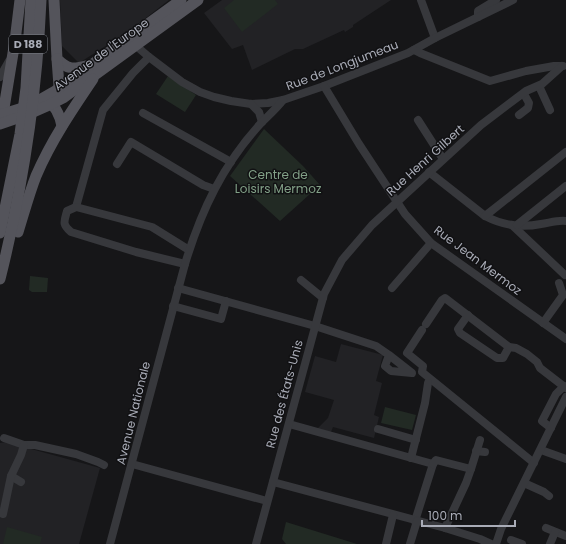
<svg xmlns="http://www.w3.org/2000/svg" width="566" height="544" font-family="Poppins,sans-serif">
  <rect width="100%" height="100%" fill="#161618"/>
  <g fill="#222225">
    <path d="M60,0H169L129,31L79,63L62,46Z"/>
    <path d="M222,0H391L353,25V27L345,32L344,30L303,49H295L252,70L243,45L232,49L204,13Z"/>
    <path d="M341,344L383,355L376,381L382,383L374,415L379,417L374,438L333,427L331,432L317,429L328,418L334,400L305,392L315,356L336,362Z"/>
    <path d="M6,442L100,468L79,544H0V443Z"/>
  </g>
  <g fill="#222a24">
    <path d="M234,0H275L278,4L242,32L224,8Z"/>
    <path d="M168,76L196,95L185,112L156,94Z"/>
    <path d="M264,129L303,166L320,185L280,221L230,176Z"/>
    <path d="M30,276L48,278L47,292H32L29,290Z"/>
    <path d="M385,407L416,415L412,430L381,423Z"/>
    <path d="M286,522L357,544H286L282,539Z"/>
    <path d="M7,527L42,537L40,544H3Z"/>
  </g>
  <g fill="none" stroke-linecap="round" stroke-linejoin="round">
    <g stroke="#37383c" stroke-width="8">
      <path d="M421,0L435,38"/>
      <path d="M478,17V11L496,0"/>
      <path d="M135,45L149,57L182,82L200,92L214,97L231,101L251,104L268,103L283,100L324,86L408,53L435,38L513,0"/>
      <path d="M414,50L420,53L490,81L526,71L554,66H563"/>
      <path d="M0,77L9,61"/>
      <path d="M324,86L359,144L405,214L431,243L566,339"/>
      <path d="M539,86L550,110"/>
      <path d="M251,104L259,112L262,122"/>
      <path d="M143,113L231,162"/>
      <path d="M519,115L528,108L529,103L524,94"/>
      <path d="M418,120L443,159"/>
      <path d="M117,164L131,142L203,185L214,189"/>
      <path d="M429,172L485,216C502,225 522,228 541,224C549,223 557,220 566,221"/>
      <path d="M76,207L103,110L133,73L149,57"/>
      <path d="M485,216L566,152"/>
      <path d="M512,225L565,275"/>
      <path d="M517,225L566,186"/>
      <path d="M185,264L136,252L71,232C62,224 64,222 67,211L76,207L152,227L189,250"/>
      <path d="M301,280L323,298"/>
      <path d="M178,288L315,326L376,346L389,355L385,366L391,371L412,373L389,355"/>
      <path d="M392,288L431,243"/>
      <path d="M173,306L221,319L226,301"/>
      <path d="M468,315L458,329L460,333L497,358H503L509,347"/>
      <path d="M543,323L563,295L559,283"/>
      <path d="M426,324L442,300L445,298L509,347L516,348L527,354L537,362L540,368L566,388"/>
      <path d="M422,330L407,353L423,366L422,372L534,463"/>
      <path d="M289,424L433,464L415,521"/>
      <path d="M551,428L542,421L556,394L564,386"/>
      <path d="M378,429L416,440"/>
      <path d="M4,438L24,445H35L76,454L98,462L104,465"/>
      <path d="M541,450L566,459"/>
      <path d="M476,451L485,452"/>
      <path d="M411,458L425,403L428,383"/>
      <path d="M132,464L267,501"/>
      <path d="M433,464L436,460L471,469L466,483L445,528"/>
      <path d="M471,469L480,440"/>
      <path d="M11,476L21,482"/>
      <path d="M273,482L445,528L480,539L491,544"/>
      <path d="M524,483L544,492L549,496"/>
      <path d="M3,514L11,476L21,455L24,445"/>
      <path d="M546,528L566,536"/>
      <path d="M511,540L522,544"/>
      <path d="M110,544L185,264C201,211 223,164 262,122C269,115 277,108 283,100"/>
      <path d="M256,544L324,294L342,260L372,225L481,125L526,91L542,84L562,66"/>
      <path d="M386,544L393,515"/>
      <path d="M410,544L417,521"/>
      <path d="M496,544L501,529L566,397"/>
      <path d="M550,544L555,532"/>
    </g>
    <g stroke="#54545b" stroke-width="11">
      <path d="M54,0L57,59C69,71 74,69 90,65"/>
      <path d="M56,94L59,86L57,59"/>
      <path d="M47,100C56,106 60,116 62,126"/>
      <path d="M3,114L15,41L20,0"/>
      <path d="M0,115L29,106L57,90L181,0"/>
      <path d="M0,124C22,117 43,109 63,98L198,0"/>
      <path d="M18,232C24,213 29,194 36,176C51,141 72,110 93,79"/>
      <path d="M0,233L20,134L26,88L31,0"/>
      <path d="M0,279C23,187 37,94 41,0"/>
    </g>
  </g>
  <g text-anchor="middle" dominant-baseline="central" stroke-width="3" stroke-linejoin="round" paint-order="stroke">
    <rect fill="#111113" stroke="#7b7e86" stroke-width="1" x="9" y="35" width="38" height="18" rx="3"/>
    <g font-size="11" font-weight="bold" fill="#a9acb7">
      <text x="28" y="44">D 188</text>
    </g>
    <g font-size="12" fill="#a9acb7" stroke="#111113">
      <text transform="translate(101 54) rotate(-36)">Avenue de l'Europe</text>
      <text transform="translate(342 65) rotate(-21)">Rue de Longjumeau</text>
      <text transform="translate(425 160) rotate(-42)">Rue Henri Gilbert</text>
      <text transform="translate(478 260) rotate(37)">Rue Jean Mermoz</text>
      <text transform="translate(284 394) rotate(-75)">Rue des États-Unis</text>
      <text transform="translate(133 413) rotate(-76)">Avenue Nationale</text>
    </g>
    <g font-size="12" fill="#82a087" stroke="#111113">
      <text x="278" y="174">Centre de<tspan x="278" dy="14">Loisirs Mermoz</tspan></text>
    </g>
  </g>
  <path d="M422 520v6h93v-6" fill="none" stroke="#a9acb7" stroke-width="2"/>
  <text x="428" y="520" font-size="12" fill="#a9acb7" stroke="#111113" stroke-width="3" paint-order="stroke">100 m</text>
</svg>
